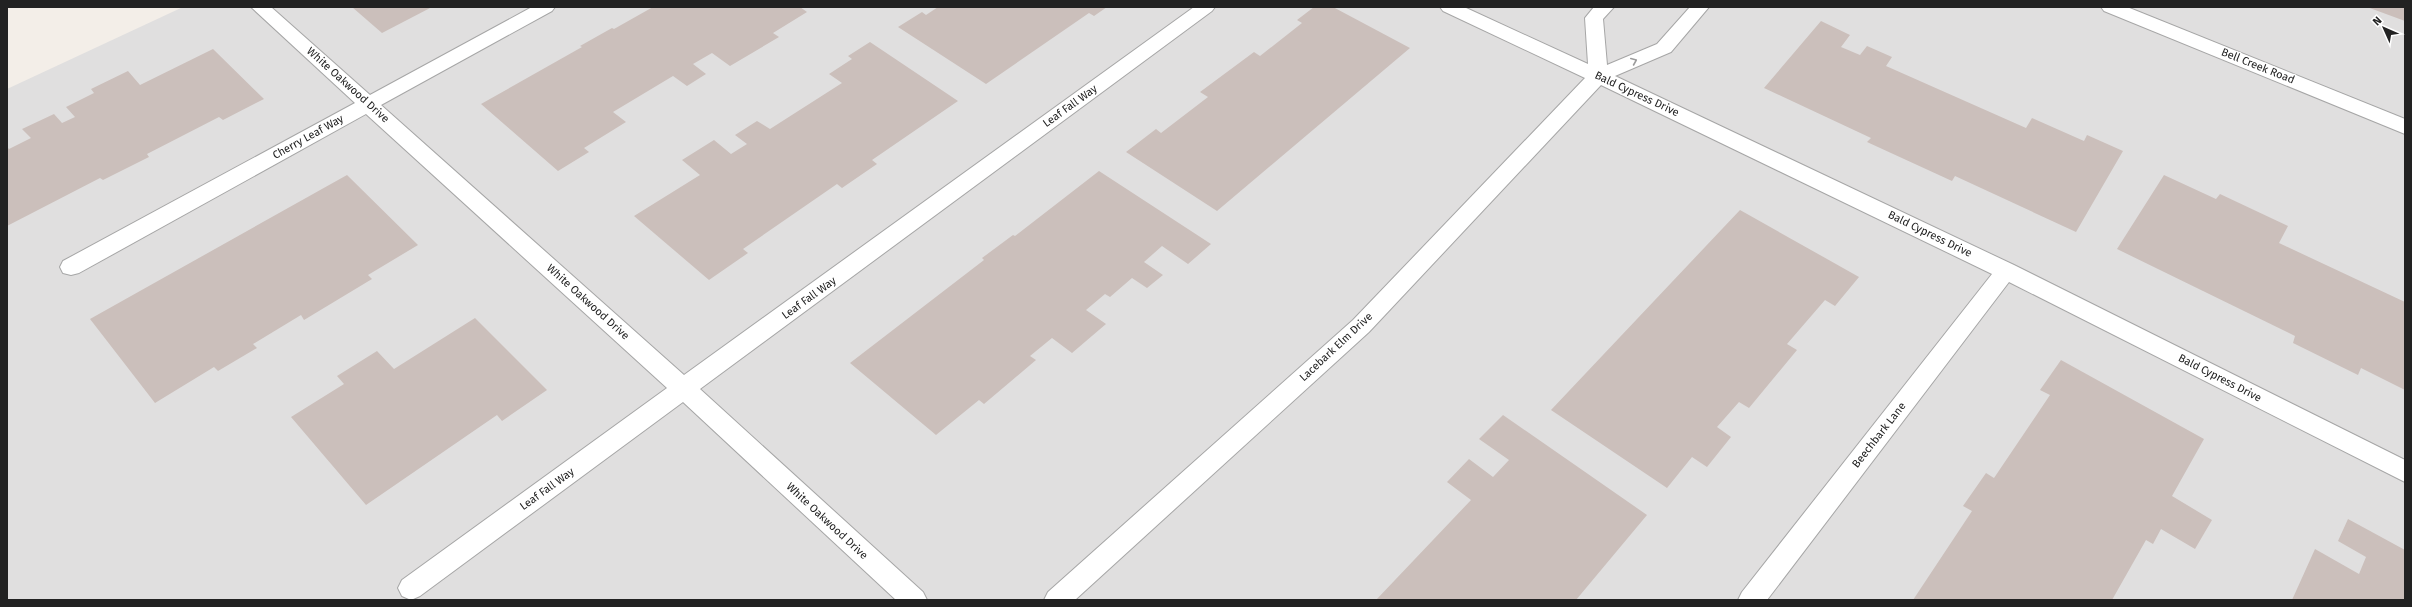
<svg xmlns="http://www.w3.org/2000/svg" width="2412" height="607" font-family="'Fira Sans',sans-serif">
  <rect width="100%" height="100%" fill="#f3eee8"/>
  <path fill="#e0dfdf" d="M183,7H2405V600H7V89Z"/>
  <g fill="#cbbfbb">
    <path d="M352,7H432L382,33Z"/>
    <path d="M653,7H800L807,12L773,33L779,37L730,66L712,53L693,64L706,74L687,86L673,76L613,112L626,122L584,148L589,152L558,171L481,104L582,47L580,46L612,28L614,29Z"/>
    <path d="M938,7H1107L1094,16L1089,13L986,84L898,27L922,12L926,15Z"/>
    <path d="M1314,7H1333L1410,48L1217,211L1126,152L1156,129L1161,133L1208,97L1200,92L1254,52L1260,56L1302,23L1297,20Z"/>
    <path d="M2367,7H2405V21Z"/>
    <path d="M1821,21L1850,35L1841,47L1860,55L1867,46L1892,57L1886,66L2026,128L2032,118L2084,141L2087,135L2123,151L2076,232L1955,176L1952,181L1867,142L1871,138L1764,88Z"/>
    <path d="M870,42L958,101L872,160L877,164L842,188L837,184L743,249L748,253L709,280L634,216L700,175L682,160L714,140L731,154L747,144L735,135L757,121L770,129L842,83L829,74L852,59L848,56Z"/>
    <path d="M213,49L264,99L223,120L219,117L147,154L149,157L103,180L100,178L7,226V147L9,149L31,138L22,129L54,114L62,123L75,117L66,107L94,93L91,89L128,71L140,85Z"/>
    <path d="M1099,171L1211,244L1188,264L1162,246L1144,262L1163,275L1147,288L1132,278L1110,297L1105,294L1086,310L1106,324L1072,353L1052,338L1030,356L1036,360L984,404L979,400L936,435L850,363L984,260L982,258L1013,235L1015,236Z"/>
    <path d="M347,175L418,245L368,275L372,279L304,320L301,315L253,344L257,348L218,371L214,367L155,403L90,319Z"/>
    <path d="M2164,175L2216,199L2220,194L2288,226L2279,243L2405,302V390L2361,368L2358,375L2293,343L2295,336L2117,249Z"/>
    <path d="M1740,210L1859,277L1835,306L1825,300L1787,344L1797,350L1749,408L1739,402L1717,427L1731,437L1707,467L1692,457L1667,488L1551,410Z"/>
    <path d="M475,318L547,390L502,421L497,415L366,505L291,417L344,384L337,376L377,351L394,369Z"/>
    <path d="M2061,360L2204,439L2172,496L2212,520L2195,549L2161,529L2153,544L2146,540L2112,600H1913L1972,511L1963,506L1986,473L1994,478L2050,395L2040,390Z"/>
    <path d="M1503,415L1647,515L1576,600H1376L1471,500L1447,482L1469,459L1493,477L1509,460L1479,439Z"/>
    <path d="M2348,519L2405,550V600H2292L2315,549L2359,574L2366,557L2338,541Z"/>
  </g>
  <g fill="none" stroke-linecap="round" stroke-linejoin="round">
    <g stroke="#a6a6a6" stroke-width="2">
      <g id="minor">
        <path d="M251,7H271L370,95L532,7H555L552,11L381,105L684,375L1194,7H1215L1212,11L700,389L923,592L927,600H896L683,402L420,596L411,600L402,596L398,588L402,580L667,388L366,114L79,273L71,275L63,273L60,267L63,261L355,103Z"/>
        <path d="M1440,7H1464L1588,64L1585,18L1594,7H1614L1603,19L1607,65L1657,44L1690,7H1709L1671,52L1615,76L2014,265L2405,460V482L2009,282L1767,600H1738L1742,592L1992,274L1601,85L1369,332L1075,600H1044L1048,592L1353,320L1585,78L1443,11Z"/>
      </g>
    </g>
    <g stroke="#a6a6a6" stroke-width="2">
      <path id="tertiary" d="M2101,7H2127L2405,119V134L2104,11Z"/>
    </g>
    <use href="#minor" fill="#fff" fill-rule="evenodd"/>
    <use href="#tertiary" fill="#fff" fill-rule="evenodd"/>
  </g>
  <defs><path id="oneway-chevron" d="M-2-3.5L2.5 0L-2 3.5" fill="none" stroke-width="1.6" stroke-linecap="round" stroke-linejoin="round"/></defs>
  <use stroke="#9c9c9c" href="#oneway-chevron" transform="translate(1634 61) rotate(-23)"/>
  <g text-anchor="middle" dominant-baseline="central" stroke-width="3" stroke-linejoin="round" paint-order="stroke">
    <g font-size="11" fill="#222" stroke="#fff">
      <text transform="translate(2258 66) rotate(22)">Bell Creek Road</text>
      <text transform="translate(348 85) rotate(42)">White Oakwood Drive</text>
      <text transform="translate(1637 94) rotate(25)">Bald Cypress Drive</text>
      <text transform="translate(1070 106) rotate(-36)">Leaf Fall Way</text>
      <text transform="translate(308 137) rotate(-29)">Cherry Leaf Way</text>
      <text transform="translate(1930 234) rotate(26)">Bald Cypress Drive</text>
      <text transform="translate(809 298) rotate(-36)">Leaf Fall Way</text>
      <text transform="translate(588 302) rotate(42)">White Oakwood Drive</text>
      <text transform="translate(1336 347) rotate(-43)">Lacebark Elm Drive</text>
      <text transform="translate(2220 378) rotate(27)">Bald Cypress Drive</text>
      <text transform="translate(1879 435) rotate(-52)">Beechbark Lane</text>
      <text transform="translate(547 489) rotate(-36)">Leaf Fall Way</text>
      <text transform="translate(827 521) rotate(43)">White Oakwood Drive</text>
    </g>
  </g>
  <rect width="2412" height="607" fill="none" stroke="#222222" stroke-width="16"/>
  <g transform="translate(2384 28) rotate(315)" stroke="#ffffff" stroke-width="3" paint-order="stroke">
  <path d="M0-3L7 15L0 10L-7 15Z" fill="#222222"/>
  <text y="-6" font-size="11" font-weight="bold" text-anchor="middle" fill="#222222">N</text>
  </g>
</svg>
